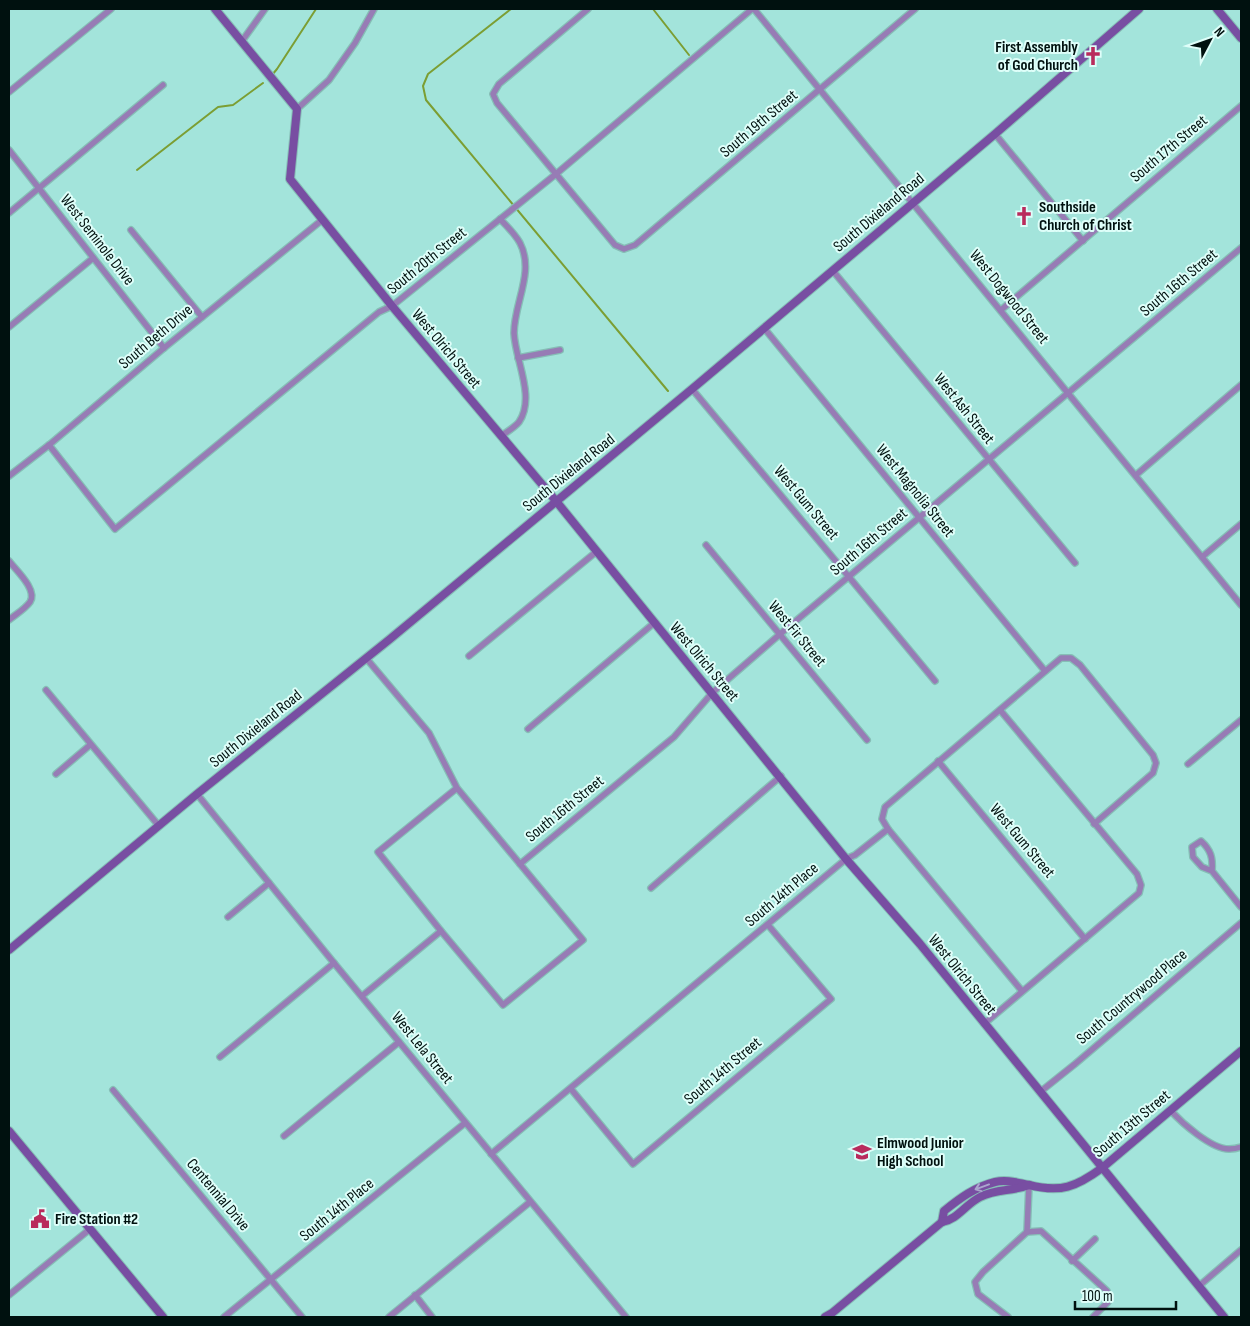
<svg xmlns="http://www.w3.org/2000/svg" width="1250" height="1326" font-family="'Sofia Sans Condensed',sans-serif">
  <rect width="100%" height="100%" fill="#a3e4db"/>
  <g fill="none" stroke-linecap="round" stroke-linejoin="round">
    <g stroke="#7c9e33" stroke-width="2">
      <path d="M511,9L428,74L423,86L426,100L668,391"/>
      <path d="M653,9L689,55"/>
      <path d="M272,75L277,69L316,9"/>
      <path d="M137,170L218,107L233,105L263,83"/>
    </g>
    <g stroke="#86beb6" stroke-width="8">
      <g id="street">
        <path d="M588,9L499,84L493,94L497,103L615,245L624,249L635,245L915,9"/>
        <path d="M754,9L1241,605"/>
        <path d="M242,41L265,9"/>
        <path d="M9,92L111,9"/>
        <path d="M297,109L329,80L355,43L374,9"/>
        <path d="M995,134L1083,241"/>
        <path d="M9,150L164,348"/>
        <path d="M9,213L163,85"/>
        <path d="M500,219C507,226 515,234 520,243C535,272 514,303 514,333C515,360 536,397 519,422C515,427 507,432 501,436"/>
        <path d="M131,230L202,317"/>
        <path d="M833,271L1075,563"/>
        <path d="M1001,310L1241,106"/>
        <path d="M9,327L93,258"/>
        <path d="M764,328L1045,671"/>
        <path d="M518,358L560,350"/>
        <path d="M692,389L849,577L935,681"/>
        <path d="M49,445L115,529L379,312L392,306L556,174L752,9"/>
        <path d="M1136,475L1241,385"/>
        <path d="M9,476L49,445L164,348L322,220"/>
        <path d="M706,545L867,740"/>
        <path d="M1202,557L1241,524"/>
        <path d="M9,561C16,570 38,590 30,602C25,609 15,615 9,620"/>
        <path d="M469,656L596,552"/>
        <path d="M366,658L429,733L457,788L583,940L503,1005L441,931L378,852L457,788"/>
        <path d="M46,690L159,826"/>
        <path d="M528,729L654,623"/>
        <path d="M938,761L1085,939"/>
        <path d="M1188,764L1241,720"/>
        <path d="M56,774L90,745"/>
        <path d="M197,794L334,963L626,1317"/>
        <path d="M888,829L1022,991"/>
        <path d="M520,864L674,737L712,693L779,635L1241,248"/>
        <path d="M1212,871C1213,858 1211,850 1201,841L1192,847L1193,857L1202,867L1212,871L1241,907"/>
        <path d="M651,888L781,776"/>
        <path d="M228,917L269,883"/>
        <path d="M362,996L441,931"/>
        <path d="M984,1024L1139,893L1141,885L1137,874L1000,710"/>
        <path d="M220,1057L334,963"/>
        <path d="M571,1089L633,1164L831,999L768,925"/>
        <path d="M113,1090L302,1317"/>
        <path d="M1040,1092L1075,1064L1241,923"/>
        <path d="M1170,1110C1182,1123 1211,1149 1229,1149C1233,1149 1238,1148 1241,1147"/>
        <path d="M284,1136L399,1042"/>
        <path d="M491,1154L846,859L855,855L888,829L882,819L885,807L1061,658H1071L1080,665L1153,755L1156,763L1153,773L1094,824"/>
        <path d="M1027,1232L1041,1231L1107,1291L1108,1302L1093,1317"/>
        <path d="M1027,1232L1029,1185"/>
        <path d="M1072,1261L1095,1239"/>
        <path d="M1199,1286L1241,1250"/>
        <path d="M9,1295L90,1229"/>
        <path d="M415,1295L432,1317"/>
        <path d="M224,1317L465,1123"/>
        <path d="M389,1317L530,1202"/>
        <path d="M1008,1317L978,1294L975,1282L983,1272L1027,1232"/>
      </g>
    </g>
    <g stroke="#86beb6" stroke-width="10">
      <g id="secondary">
        <path d="M215,9L297,109L290,179L392,306L556,501L846,859L920,944L1224,1317"/>
        <path d="M1217,9L1241,38"/>
        <path d="M9,950L197,794L390,639L692,389L995,134L1139,9"/>
        <path d="M9,1131L163,1317"/>
        <path d="M942,1222L944,1211C960,1198 975,1187 995,1182C1007,1179 1018,1183 1029,1185C1061,1193 1076,1187 1102,1168L1241,1051"/>
        <path d="M825,1317L832,1313L942,1222C957,1220 966,1204 980,1197C997,1188 1011,1192 1029,1185"/>
      </g>
    </g>
    <use href="#street" stroke="#977cb5" stroke-width="5.5"/>
    <use href="#secondary" stroke="#784ea2" stroke-width="8"/>
  </g>
  <defs><path id="oneway-shaft" d="M-6 0H5M1.5-3L5.5 0L1.5 3" fill="none" stroke-width="1.6" stroke-linecap="round" stroke-linejoin="round" transform="scale(1.25)"/></defs>
  <use stroke="#aba6ce" href="#oneway-shaft" transform="translate(982 1187) rotate(160)"/>
  <defs>
    <g id="church-bare" transform="scale(1.5)"><path d="M-1.2-6h2.4v3.5h3.3v2.4h-3.3V6h-2.4V-.1h-3.3v-2.4h3.3Z" fill="#b92b5c" stroke="#defef9" stroke-width="2.5" paint-order="stroke"/></g>
    <g id="school-bare" transform="scale(1.5)"><path d="M0-5L7-2L0 1L-7-2ZM-4 1L0 2.5L4 1V4Q0 6-4 4Z" fill="#b92b5c" stroke="#defef9" stroke-width="2.5" paint-order="stroke"/></g>
    <g id="civic-bare" transform="scale(1.5)"><path d="M-.6-6.5H3V-4.5H.6V-3L4-1V1h2V6H-6V1h2V-1L-.6-3ZM-1.2 2.5V6h2.4V2.5Z" fill="#b92b5c" stroke="#defef9" stroke-width="2.5" paint-order="stroke"/></g>
  </defs>
  <g fill-rule="evenodd">
    <use href="#church-bare" x="1093" y="56"/>
    <use href="#church-bare" x="1024" y="216"/>
    <use href="#school-bare" x="862" y="1152"/>
    <use href="#civic-bare" x="40" y="1219"/>
  </g>
  <g text-anchor="middle" dominant-baseline="central" stroke-width="4" stroke-linejoin="round" paint-order="stroke">
    <g font-size="16" font-weight="bold" fill="#00110f" stroke="#defef9" text-anchor="start">
      <text x="1078" y="47" text-anchor="end">First Assembly<tspan x="1078" dy="18">of God Church</tspan></text>
      <text x="1039" y="207">Southside<tspan x="1039" dy="18">Church of Christ</tspan></text>
      <text x="877" y="1143">Elmwood Junior<tspan x="877" dy="18">High School</tspan></text>
      <text x="55" y="1219">Fire Station #2</text>
    </g>
    <g font-size="16" fill="#00110f" stroke="#defef9">
      <text transform="translate(759 124) rotate(-40)">South 19th Street</text>
      <text transform="translate(1169 149) rotate(-40)">South 17th Street</text>
      <text transform="translate(879 213) rotate(-40)">South Dixieland Road</text>
      <text transform="translate(97 240) rotate(52)">West Seminole Drive</text>
      <text transform="translate(427 261) rotate(-39)">South 20th Street</text>
      <text transform="translate(1179 283) rotate(-40)">South 16th Street</text>
      <text transform="translate(1009 297) rotate(51)">West Dogwood Street</text>
      <text transform="translate(156 337) rotate(-40)">South Beth Drive</text>
      <text transform="translate(446 349) rotate(50)">West Olrich Street</text>
      <text transform="translate(964 409) rotate(51)">West Ash Street</text>
      <text transform="translate(569 473) rotate(-39)">South Dixieland Road</text>
      <text transform="translate(915 491) rotate(51)">West Magnolia Street</text>
      <text transform="translate(806 503) rotate(50)">West Gum Street</text>
      <text transform="translate(869 542) rotate(-40)">South 16th Street</text>
      <text transform="translate(797 634) rotate(50)">West Fir Street</text>
      <text transform="translate(704 662) rotate(50)">West Olrich Street</text>
      <text transform="translate(256 729) rotate(-39)">South Dixieland Road</text>
      <text transform="translate(565 809) rotate(-39)">South 16th Street</text>
      <text transform="translate(1022 841) rotate(50)">West Gum Street</text>
      <text transform="translate(782 895) rotate(-40)">South 14th Place</text>
      <text transform="translate(962 975) rotate(51)">West Olrich Street</text>
      <text transform="translate(1132 997) rotate(-40)">South Countrywood Place</text>
      <text transform="translate(422 1048) rotate(51)">West Lela Street</text>
      <text transform="translate(723 1071) rotate(-40)">South 14th Street</text>
      <text transform="translate(1132 1124) rotate(-40)">South 13th Street</text>
      <text transform="translate(218 1195) rotate(50)">Centennial Drive</text>
      <text transform="translate(337 1210) rotate(-39)">South 14th Place</text>
    </g>
  </g>
  <rect width="1250" height="1326" fill="none" stroke="#00110f" stroke-width="20"/>
  <g transform="translate(1210 40) rotate(49)" stroke="#defef9" stroke-width="4" paint-order="stroke">
  <path d="M0-4L9 19L0 12L-9 19Z" fill="#00110f"/>
  <text y="-8" font-size="14" font-weight="bold" text-anchor="middle" fill="#00110f">N</text>
  </g>
  <path d="M1075 1301v8h101v-8" fill="none" stroke="#00110f" stroke-width="2.5"/>
  <text x="1082" y="1301" font-size="15" fill="#00110f" stroke="#defef9" stroke-width="4" paint-order="stroke">100 m</text>
</svg>
